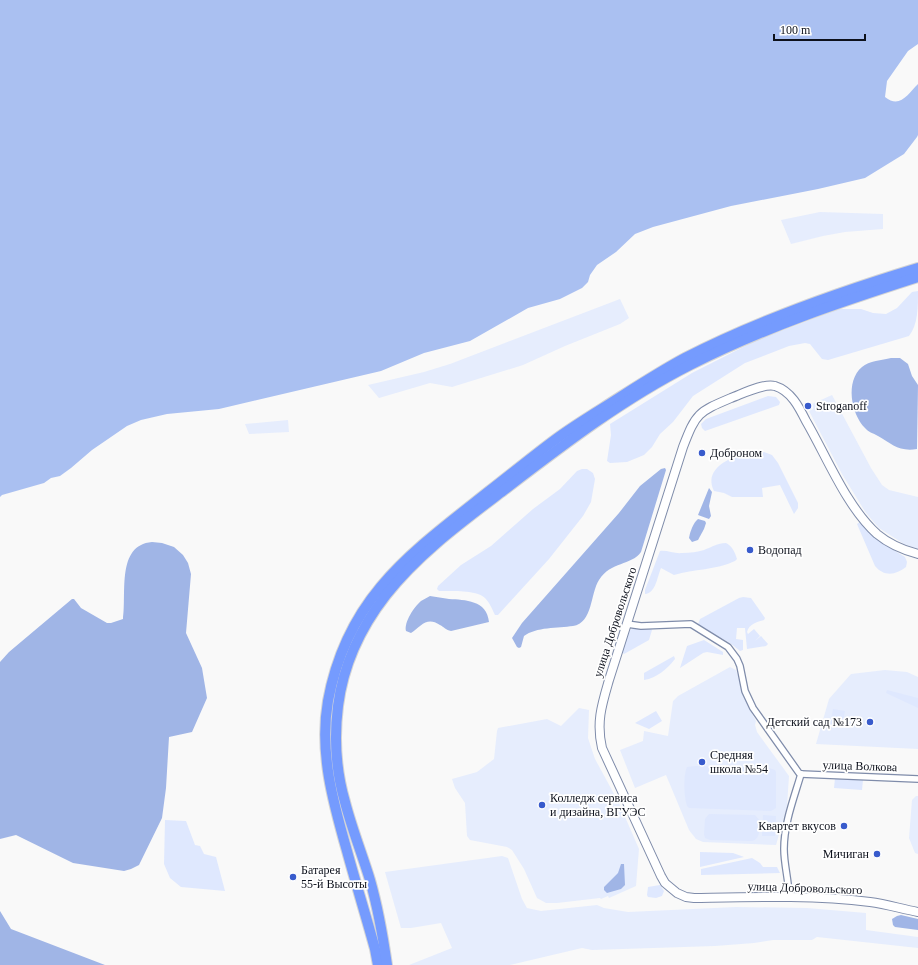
<svg xmlns="http://www.w3.org/2000/svg" width="918" height="965" font-family="'Times New Roman',serif">
  <rect width="100%" height="100%" fill="#f9f9f9"/>
  <g fill="#e6edfd">
    <path d="M820,212L883,214V229L845,232L823,236L791,244L781,220Z"/>
    <path d="M620,299L629,318L620,324L565,346L523,365L452,387L430,383L379,398L368,385L424,372L450,364Z"/>
    <path d="M832,395L871,468L882,485L889,490L918,497V549L904,544L879,528L866,513L842,474L809,411L813,409L812,404Z"/>
    <path d="M288,420L289,432L249,434L245,424Z"/>
    <path d="M730,667L736,670L750,710L756,721L755,725L757,732L789,776L787,806L776,845L703,842L696,839L689,830L666,775L635,788L620,750L643,741L644,731L668,736L673,701L678,696Z"/>
    <path d="M885,670L907,672L918,677V749L816,744L829,699L851,674Z"/>
    <path d="M579,708L589,710L588,738L595,759L619,803L639,849L636,886L609,898L608,896L601,899L600,898L557,903H546L537,898L524,869L512,850L507,847L470,840L467,836L465,803L455,788L452,779L477,772L494,759L497,731L498,728L547,719L561,726Z"/>
    <path d="M916,796H918V854L915,853L909,838L912,800Z"/>
    <path d="M502,856L508,858L522,899L527,908L541,911L597,905L604,908L628,912L736,907L807,908L866,913V930L918,937V948L817,937L812,940H773L754,943L715,946L592,950L582,948L510,965H409L452,948L441,923L411,928H401L385,872Z"/>
  </g>
  <g fill="#dfe8fe">
    <path d="M918,291C918,307 918,325 909,336L828,360L822,359L810,344L805,343L789,346L745,363L693,396L673,422L660,434L652,447L644,455L627,462L610,463L607,461L611,435L610,424L692,373L759,339L839,309H861L873,313L886,314L897,308L912,292Z"/>
    <path d="M768,396L776,397L780,402L779,405L705,431L702,428L701,424L706,419Z"/>
    <path d="M751,451L764,452L772,455L778,463L798,503V508L794,514L780,485L762,488L763,497H732L724,493L714,491C702,467 734,456 751,451Z"/>
    <path d="M582,469H587L593,473L595,479L591,502L583,516L549,559L498,615H495C492,609 490,603 485,598C478,590 450,591 439,591L437,589L438,586L461,565L491,546L533,509L560,489L577,471Z"/>
    <path d="M860,522L879,541L905,557L907,562L906,567C896,575 884,577 875,566L857,524Z"/>
    <path d="M726,543C732,546 735,552 737,559L735,561C716,570 694,569 674,575L661,568C657,577 656,593 645,594V590L660,551C667,550 675,554 682,553C690,553 698,552 704,550C712,547 717,543 726,543Z"/>
    <path d="M743,597L751,598L765,618L764,620C757,622 749,624 747,632L748,634L754,629L760,636L755,641L761,636L768,644L766,646L747,649L745,628H737L736,639L743,640V650L740,651L730,643L699,626L698,624L700,619L739,598Z"/>
    <path d="M650,628L652,630L649,640L624,654L622,652L630,630L632,629Z"/>
    <path d="M704,640L723,652V655L707,652L703,653L680,668L687,646Z"/>
    <path d="M674,656L675,659C667,669 657,678 644,680V673Z"/>
    <path d="M887,690L918,698V708L886,693Z"/>
    <path d="M833,709L845,711L842,727L830,725Z"/>
    <path d="M656,711L662,721L649,729L635,723Z"/>
    <path d="M695,766L769,768L775,770L776,772V808L771,811L689,808L687,806C684,798 683,775 687,767Z"/>
    <path d="M835,778L863,780L862,790L834,788Z"/>
    <path d="M709,814L755,815L760,821C759,829 761,840 751,841L710,840L705,838L704,834L705,819Z"/>
    <path d="M763,815L776,816L775,836H762Z"/>
    <path d="M165,820L186,821L195,845L200,846L204,854L216,857L225,891L181,887L170,878L164,864Z"/>
    <path d="M700,852L733,853L744,857L700,867Z"/>
    <path d="M752,858L760,863L763,867H777L780,873L701,875V869Z"/>
    <path d="M660,885L664,891L662,896L656,898L648,897L647,895L648,887Z"/>
  </g>
  <g fill="#a0b5e6">
    <path d="M891,358H900L908,364L912,376L918,385L917,449C899,452 892,444 878,436C873,433 868,432 865,428C851,414 845,381 862,367C869,361 882,360 891,358Z"/>
    <path d="M665,468L666,470L641,552C631,566 611,561 599,580C590,594 593,623 573,626C558,628 536,627 524,636L521,647L519,648L517,647L512,638L522,623L619,513L640,486L661,469Z"/>
    <path d="M709,488L712,492L709,506L711,516L709,519L698,515Z"/>
    <path d="M698,519L705,521L706,523L704,529L698,540L692,542L689,538C690,532 693,523 698,519Z"/>
    <path d="M152,542L162,543L174,547L183,555L188,563L191,574L186,633L202,668L207,698L192,732L169,737L166,788L162,818L139,865L131,869L124,871L73,863L16,835L0,839V662L9,652L72,599H74L81,608L107,623H111L123,619C127,594 116,545 152,542Z"/>
    <path d="M430,596C436,597 443,598 449,599C465,600 487,600 489,622L451,631C446,630 444,627 440,625C427,616 421,626 411,633L406,631C404,622 414,607 421,601C424,599 427,598 430,596Z"/>
    <path d="M621,864H624L625,885L621,889L607,893L604,890V887L618,873Z"/>
    <path d="M0,911L11,929L105,965H0Z"/>
    <path d="M901,915L918,919V930L895,927L893,925L892,919L897,916Z"/>
  </g>
  <path fill="#aac0f1" d="M0,0H918V44L908,51L887,81L885,97C900,109 908,94 918,84V135L917,137L904,154L865,178L818,189L731,206L653,227L635,234L616,252L597,265L590,275L588,282L582,288L560,299L528,308L470,341L424,353L381,371L219,409L167,414L141,420L127,426L92,450L71,468L60,476L51,478L44,483L2,495L0,497Z"/>
  <g fill="none" stroke-linecap="round" stroke-linejoin="round">
    <g stroke="#7f8caa" stroke-width="8">
      <g id="street">
        <path d="M627,624L641,626L691,624L728,647L737,659L740,666L745,691L753,708L799,773L801,774"/>
        <path d="M801,774L918,779"/>
        <path d="M789,897C789,881 784,865 784,849C784,823 794,798 801,774"/>
      </g>
    </g>
    <g stroke="#7f8caa" stroke-width="10">
      <path id="secondary" d="M918,554C903,550 889,544 877,534C846,506 827,457 806,421C799,407 791,391 775,386C763,383 742,394 731,398C698,412 696,413 683,447L609,680C602,704 596,722 602,748L661,876L665,883L677,893L686,897L694,898C752,897 812,895 870,902C886,904 902,909 918,912"/>
    </g>
    <g stroke="#d3d4d6" stroke-width="12">
      <g id="highway">
        <path d="M378,965L375,949C366,916 356,884 347,851C333,802 319,752 328,701C347,597 411,553 488,492C510,475 533,456 556,439C571,428 587,418 603,408C630,391 657,373 685,358C759,320 839,292 918,268"/>
        <path d="M387,965C383,937 378,908 370,880C362,854 352,829 345,802C336,771 334,738 338,706C343,666 361,627 386,595C418,554 462,522 504,490C563,445 623,399 690,365C763,328 840,302 918,277"/>
      </g>
    </g>
    <use href="#street" stroke="#fff" stroke-width="5.5"/>
    <use href="#secondary" stroke="#fff" stroke-width="8"/>
    <use href="#highway" stroke="#759bfe" stroke-width="10"/>
  </g>
  <g fill="#385bcc" stroke="#fff" stroke-width="1.5">
    <circle cx="808" cy="406" r="4"/>
    <circle cx="702" cy="453" r="4"/>
    <circle cx="750" cy="550" r="4"/>
    <circle cx="870" cy="722" r="4"/>
    <circle cx="702" cy="762" r="4"/>
    <circle cx="542" cy="805" r="4"/>
    <circle cx="844" cy="826" r="4"/>
    <circle cx="877" cy="854" r="4"/>
    <circle cx="293" cy="877" r="4"/>
  </g>
  <g text-anchor="middle" dominant-baseline="central" stroke-width="3.5" stroke-linejoin="round" paint-order="stroke">
    <g font-size="12" fill="#0d111c" stroke="#fff" text-anchor="start">
      <text x="816" y="406">Stroganoff</text>
      <text x="710" y="453">Доброном</text>
      <text x="758" y="550">Водопад</text>
      <text x="862" y="722" text-anchor="end">Детский сад №173</text>
      <text x="710" y="755">Средняя<tspan x="710" dy="14">школа №54</tspan></text>
      <text x="550" y="798">Колледж сервиса<tspan x="550" dy="14">и дизайна, ВГУЭС</tspan></text>
      <text x="836" y="826" text-anchor="end">Квартет вкусов</text>
      <text x="869" y="854" text-anchor="end">Мичиган</text>
      <text x="301" y="870">Батарея<tspan x="301" dy="14">55-й Высоты</tspan></text>
    </g>
    <g font-size="12" fill="#0d111c" stroke="#fff">
      <text transform="translate(615 622) rotate(-72)">улица Добровольского</text>
      <text transform="translate(860 766) rotate(2)">улица Волкова</text>
      <text transform="translate(805 888) rotate(2)">улица Добровольского</text>
    </g>
  </g>
  <path d="M774 34v6h91v-6" fill="none" stroke="#0d111c" stroke-width="2"/>
  <text x="780" y="34" font-size="12" fill="#0d111c" stroke="#ffffff" stroke-width="3" paint-order="stroke">100 m</text>
</svg>
